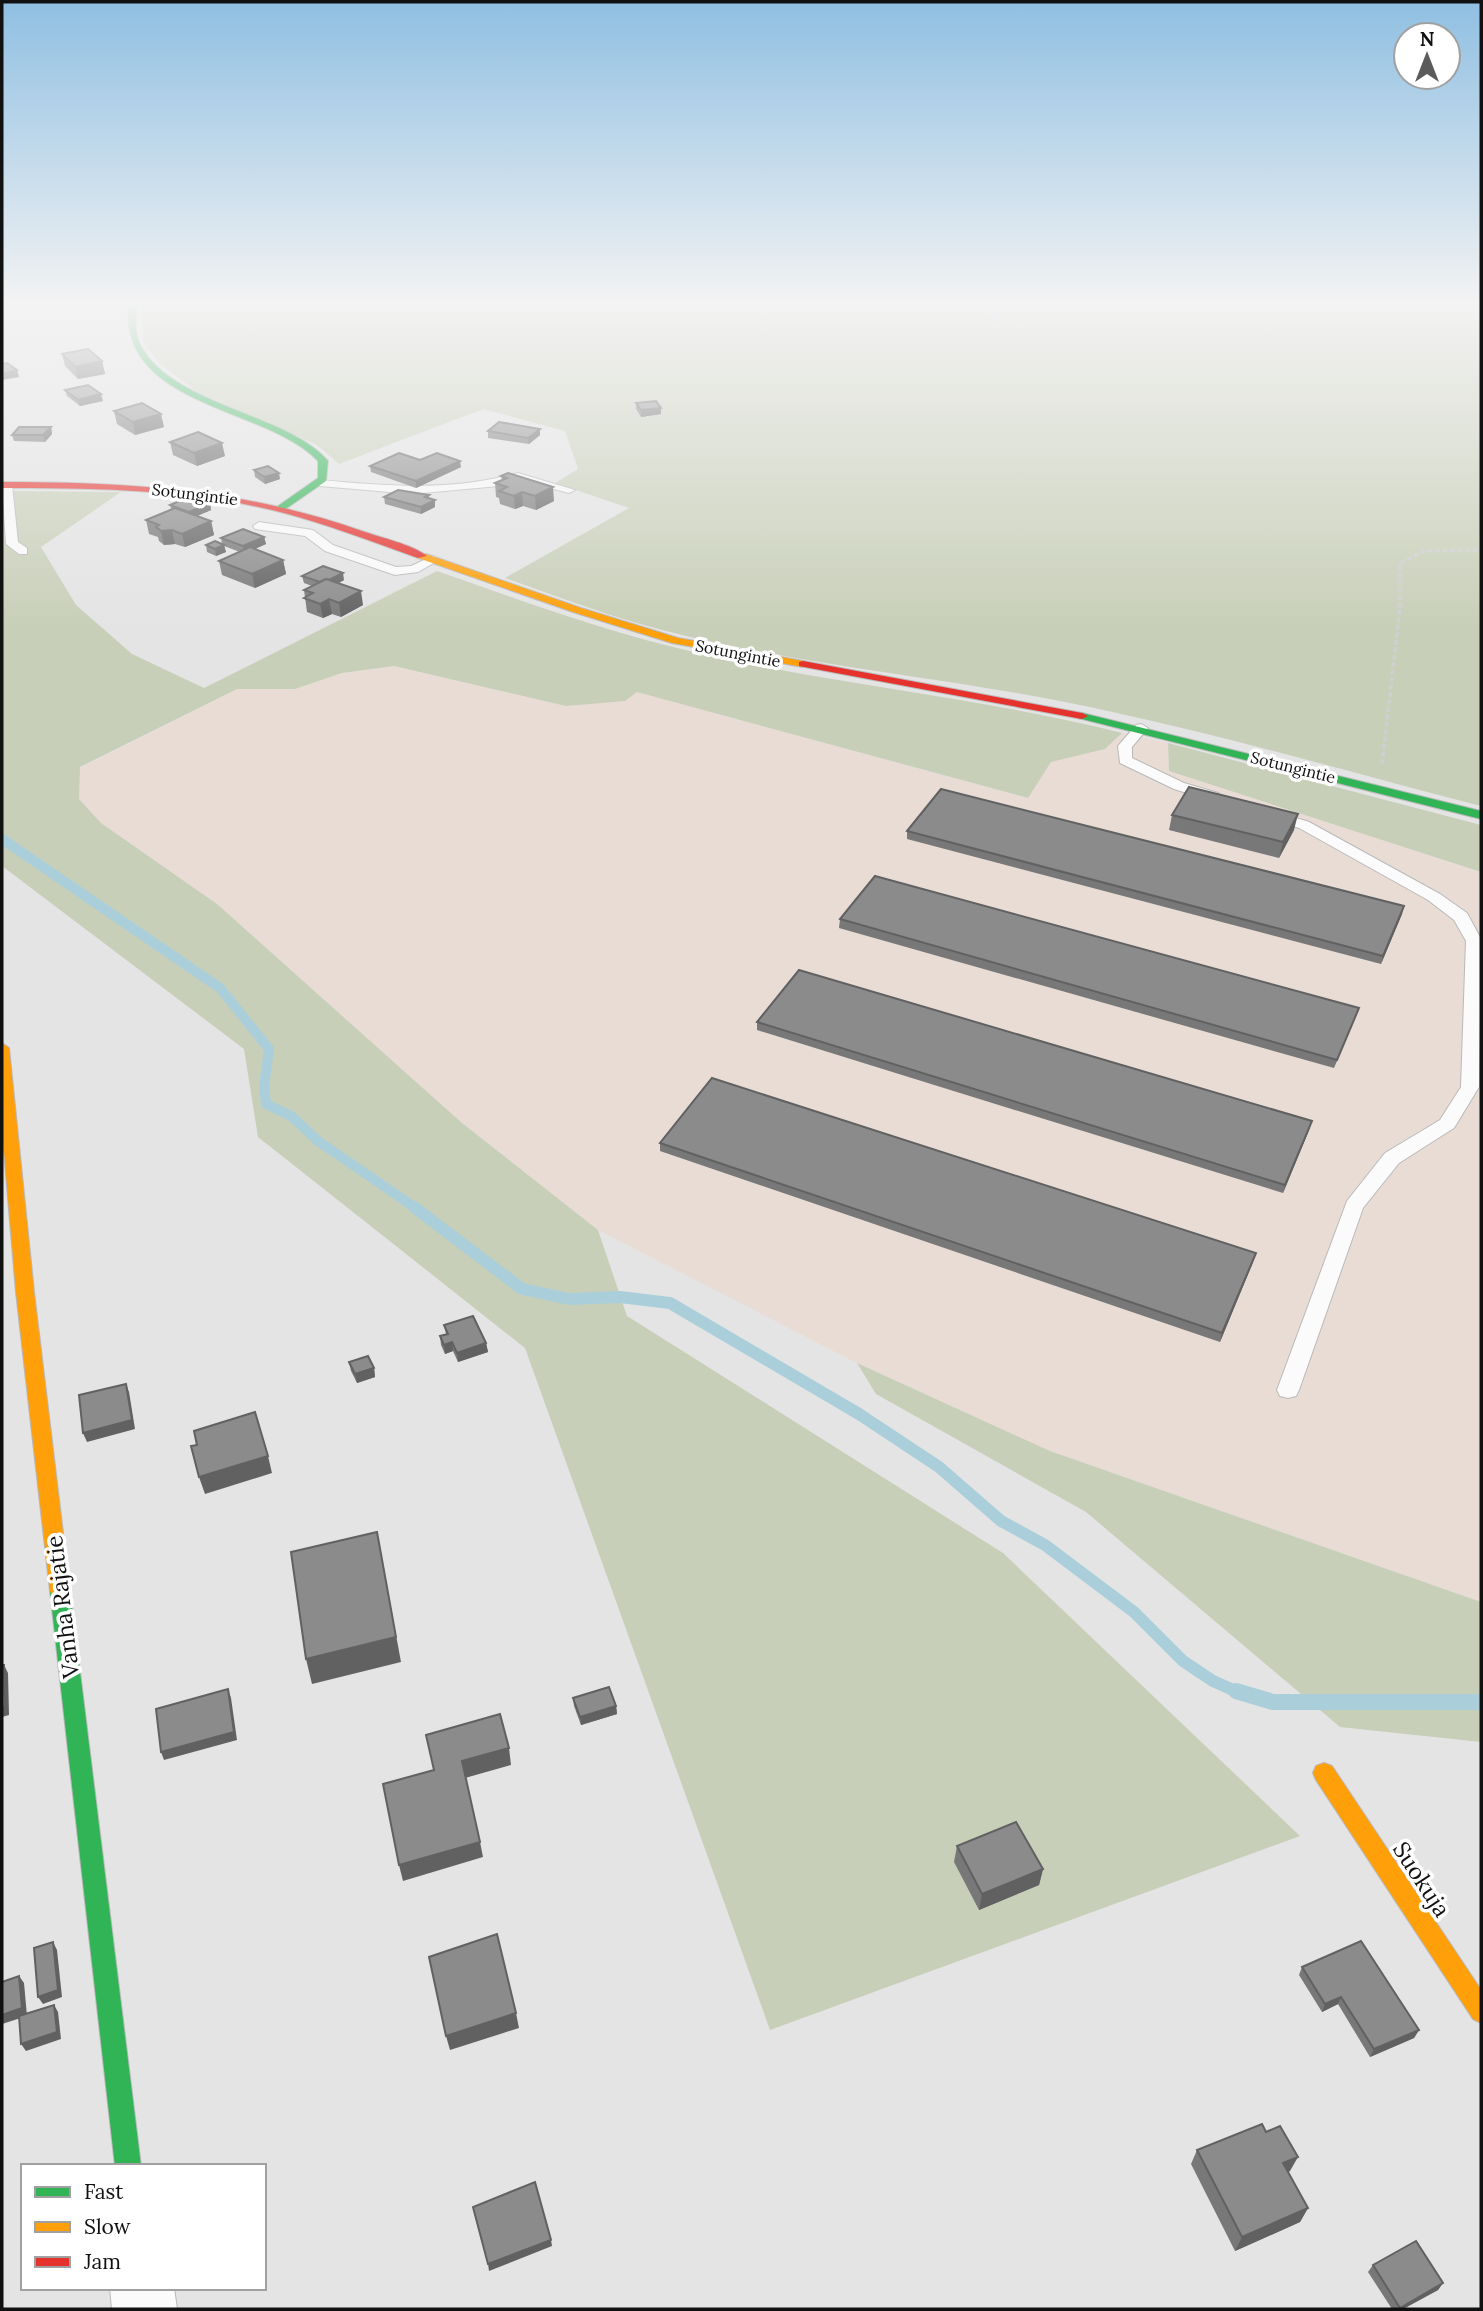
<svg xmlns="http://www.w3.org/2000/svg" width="1483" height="2311" font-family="Lora,serif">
  <rect width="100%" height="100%" fill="#e4e4e4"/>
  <path fill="#e8dcd5" d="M394,666L566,706L637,692L1027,798L1051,762L1105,749L1122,733L1168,743L1169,771L1481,872V1602L1050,1451L857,1363L598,1230L462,1123L217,904L101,823L79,799L80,768L237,689H295L342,673Z"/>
  <g fill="#c8cfb8">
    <path d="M141,305H1481V806C1357,774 1233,738 1108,711C961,678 811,668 666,631C611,617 558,597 505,578L629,508L555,483L578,469L565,431L483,409L339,464L317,445L196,391L160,364L143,342Z"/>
    <path d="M10,491L121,492L41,547L76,605L132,654L204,688L437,571C514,598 590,626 669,646C818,684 973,695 1122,733L1105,749L1051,762L1028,798L637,692L625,701L566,706L394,666L342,673L295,689H237L80,767L79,799L101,823L217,904L462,1123L598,1230L627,1316L1003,1553L1300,1836L770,2030L525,1348L258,1137L244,1049L2,866V519L5,540L16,542Z"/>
    <path d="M1168,743L1481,825V872L1169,771Z"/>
    <path d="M857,1363L1050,1451L1481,1602V1742L1340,1727L1086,1512L876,1394Z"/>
  </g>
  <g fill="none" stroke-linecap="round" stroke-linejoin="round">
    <path stroke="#aacfda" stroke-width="6" d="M994,319L995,305"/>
    <path stroke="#aacfda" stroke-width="10" d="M2,839L220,988L269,1049L264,1086L266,1104L291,1116L318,1141L417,1209"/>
    <path stroke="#aacfda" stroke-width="12" d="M414,1207L522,1289L569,1299L620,1297L670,1303L859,1414L939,1467L1001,1521L1045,1545L1134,1612L1183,1661L1213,1681L1240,1693"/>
    <path stroke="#aacfda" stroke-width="16" d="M1236,1691L1273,1702H1481"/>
    <g stroke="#b9b9b9" stroke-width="2">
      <g id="lane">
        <path d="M518,473L575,490L569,493L519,480L499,486L412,494L320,486L314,483L320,480C390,486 449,492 518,473Z"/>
        <path d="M6,482L12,485L18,542L27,548V554H19L6,544L2,483Z"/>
        <path d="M259,522L313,530L333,545L396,567L411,566L433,556L439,560L418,572L395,575L325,551L305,536L255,529L253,526Z"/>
        <path d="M1141,724L1148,728L1132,747V758L1184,783L1218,793L1221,796L1218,799L1213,801L1174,789L1120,763L1118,746L1136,725Z"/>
        <path d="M1271,810L1309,822L1440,894L1467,913L1481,939L1479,1087L1454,1128L1399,1163L1363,1208L1299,1390L1296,1396L1288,1398L1280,1396L1277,1390L1347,1201L1385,1153L1440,1120L1461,1087L1466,941L1454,920L1428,900L1299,828L1266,818L1263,815Z"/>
      </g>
    </g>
    <g stroke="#b9b9b9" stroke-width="2">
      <path id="street" d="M110,2288H174L177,2309H112Z"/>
    </g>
    <g stroke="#b9b9b9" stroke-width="2">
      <g id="fast">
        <path d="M129,305H137C136,318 134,330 139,342C167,405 288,413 328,461L326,481L284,510H278V506L318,478V461C268,407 118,407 129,305Z"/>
        <path d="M1082,713L1481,811V819L1078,718L1076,716Z"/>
        <path d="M60,1583L67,1585L70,1591L141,2166H115L50,1591L53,1585Z"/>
      </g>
    </g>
    <g stroke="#b9b9b9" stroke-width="2">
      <g id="slow">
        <path d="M418,554H426L581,608L678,638L803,661L809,664L803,667L672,643L573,612L418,558Z"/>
        <path d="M2,1043L9,1048L34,1292L70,1591L67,1597L60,1599L53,1597L50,1591L16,1292L2,1127Z"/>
        <path d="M1324,1763L1332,1766L1481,1990V2023L1473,2019L1316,1780L1313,1773L1316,1766Z"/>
      </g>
    </g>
    <g stroke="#b9b9b9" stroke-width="2">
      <g id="jam">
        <path d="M2,482C128,482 243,489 362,531C382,538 411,544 427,556L418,558C370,541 322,522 272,510C184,489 92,488 2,488Z"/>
        <path d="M803,661L1082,713L1088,716L1082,719L799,666V662Z"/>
      </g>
    </g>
    <path stroke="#cfcfcf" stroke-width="3.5" stroke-dasharray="5 2.5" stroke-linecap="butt" d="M1382,764L1400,608V563L1424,551L1481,550"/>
    <use href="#lane" fill="#fbfbfb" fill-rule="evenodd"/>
    <use href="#street" fill="#fbfbfb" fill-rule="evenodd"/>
    <use href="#fast" fill="#30b455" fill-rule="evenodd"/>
    <use href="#slow" fill="#ff9f0a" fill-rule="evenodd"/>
    <use href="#jam" fill="#e5322d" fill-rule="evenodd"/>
  </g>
  <g fill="#787878">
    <path d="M62,354L102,361L105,374L78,379L65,366Z"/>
    <path d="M65,390L103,401L80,406L67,396Z"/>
    <path d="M636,403L661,414L641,417L636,409Z"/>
    <path d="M114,411L164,427L135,435L117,424Z"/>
    <path d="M51,427L52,434L45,442L14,441L12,435Z"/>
    <path d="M540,429V435L529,444L488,438V431Z"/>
    <path d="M170,442L225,456L197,466L173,455Z"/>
    <path d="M420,460L461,467L416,488L371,472L370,466Z"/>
    <path d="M254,470L280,479L265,484L255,477Z"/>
    <path d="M508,473L554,501L536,510L523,506L515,509L500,504L499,498L496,497L495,483L502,480L501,476Z"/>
    <path d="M429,495V498L435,500V507L421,514L385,504L384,497Z"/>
    <path d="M210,503L211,510L197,516L211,521L214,535L185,547L175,544L164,545L159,541L158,537L149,534L146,520L171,509L170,505Z"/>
    <path d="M264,537L266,544L254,549L283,560L286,574L255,588L222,575L219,561L240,552L224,546L226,552L216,556L207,552L206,545L222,544L221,538Z"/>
    <path d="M302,576L344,580L339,583L363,605L341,617L332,614L323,618L307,612L304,590L312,586L304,583Z"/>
    <path d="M1172,815L1294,830L1279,858L1169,830Z"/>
    <path d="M907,831L1402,914L1381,964L907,839Z"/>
    <path d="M840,919L1356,1016L1334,1068L839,928Z"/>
    <path d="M757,1022L1312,1121L1309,1130L1283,1193L757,1030Z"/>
    <path d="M660,1143L1253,1262L1220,1342L660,1151Z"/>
    <path d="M444,1325L486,1343L488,1352L458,1362L453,1351L445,1354L441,1345L440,1336L446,1334Z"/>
    <path d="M349,1362L374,1368L375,1377L357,1383L351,1371Z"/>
    <path d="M573,1698L616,1706L617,1714L581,1725L574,1706Z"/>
    <path d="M957,1846L1043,1869L1039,1885L979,1910L954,1862Z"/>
    <path d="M1302,1967L1419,2030L1414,2038L1370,2057L1338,2004L1322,2012L1299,1975Z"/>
    <path d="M1197,2150L1290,2171L1288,2172L1308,2208L1300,2222L1235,2251L1191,2164Z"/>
    <path d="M1373,2265L1443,2283L1438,2290L1403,2309H1392L1368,2272Z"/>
  </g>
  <g fill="#616161">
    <path d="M102,361L105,374L78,379L75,367Z"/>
    <path d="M17,370L19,377L2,380V374Z"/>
    <path d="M101,394L103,401L80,406L78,400Z"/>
    <path d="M661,408V414L641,417V410Z"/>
    <path d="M161,414L164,427L135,435L133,422Z"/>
    <path d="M51,427L52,434L45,442L43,435Z"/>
    <path d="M540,429V435L529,444L528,438Z"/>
    <path d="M222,443L225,456L197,466L194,453Z"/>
    <path d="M460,461L461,467L416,488V481Z"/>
    <path d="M279,473L280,479L265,484L264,477Z"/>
    <path d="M553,487L554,501L536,510L535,496Z"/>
    <path d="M522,492L523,506L515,509L514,496Z"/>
    <path d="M435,500V507L421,514V507Z"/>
    <path d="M210,503L211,510L190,519L189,512Z"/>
    <path d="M211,521L214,535L185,547L182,534Z"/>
    <path d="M172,530L175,544L164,545L161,531Z"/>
    <path d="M264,537L266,544L244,554L243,546Z"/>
    <path d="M224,545L226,552L216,556L215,549Z"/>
    <path d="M283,560L286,574L255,588L252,574Z"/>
    <path d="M343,573L344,580L324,590L322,583Z"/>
    <path d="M361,591L363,605L341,617L339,603Z"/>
    <path d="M329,599L332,614L323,618L320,604Z"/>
    <path d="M1298,814L1294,830L1279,858L1283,842Z"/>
    <path d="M1404,906L1402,914L1381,964L1383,956Z"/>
    <path d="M1312,1121L1309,1130L1283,1193L1285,1185Z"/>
    <path d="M1256,1253L1253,1262L1220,1342L1222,1333Z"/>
    <path d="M452,1342L453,1351L445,1354L444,1345Z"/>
    <path d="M486,1343L488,1352L458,1362L457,1353Z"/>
    <path d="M374,1368L375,1377L357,1383L355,1374Z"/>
    <path d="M126,1384L129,1392L135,1429L87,1442L83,1433Z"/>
    <path d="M268,1456L272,1473L205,1494L199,1477Z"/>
    <path d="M377,1532L401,1662L312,1684L306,1659Z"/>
    <path d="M4,1665L8,1673L9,1715L2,1717Z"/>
    <path d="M228,1689L231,1698L237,1740L164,1760L161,1752Z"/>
    <path d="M616,1706L617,1714L581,1725L580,1717Z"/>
    <path d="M509,1748L511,1765L465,1778L462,1761Z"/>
    <path d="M480,1842L483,1857L403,1881L399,1865Z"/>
    <path d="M1043,1869L1039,1885L979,1910L982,1894Z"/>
    <path d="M53,1942L57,1950L62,1997L43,2004L38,1997Z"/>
    <path d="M19,1976L24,1983L27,2016L2,2024V2015Z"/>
    <path d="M1341,1997L1338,2004L1322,2012L1325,2004Z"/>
    <path d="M54,2005L58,2012L61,2039L26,2051L21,2044Z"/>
    <path d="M516,2013L519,2028L450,2050L446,2036Z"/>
    <path d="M1419,2030L1414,2038L1370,2057L1374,2049Z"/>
    <path d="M1298,2157L1290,2171L1276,2177L1283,2163Z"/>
    <path d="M1308,2208L1300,2222L1235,2251L1242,2237Z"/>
    <path d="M551,2240L552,2246L489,2271L488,2264Z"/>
    <path d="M1443,2283L1438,2290L1403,2309H1398Z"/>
  </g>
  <g fill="#8b8b8b" stroke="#616161" stroke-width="2">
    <path d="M88,349L102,361L75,367L62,354Z"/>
    <path d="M7,363L17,370L2,374V364Z"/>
    <path d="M88,385L101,394L78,400L65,390Z"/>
    <path d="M656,401L661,408L641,410L636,403Z"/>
    <path d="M142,403L161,414L133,422L114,411Z"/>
    <path d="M499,422L540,429L528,438L488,431Z"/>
    <path d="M19,427H51L43,435H12Z"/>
    <path d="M198,432L222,443L194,453L170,442Z"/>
    <path d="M399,453L420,460L437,453L460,461L416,481L370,466Z"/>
    <path d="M268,466L279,473L264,477L254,470Z"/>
    <path d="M508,473L553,487L535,496L522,492L514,496L499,491L507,487L495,483L507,478L501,476Z"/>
    <path d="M398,490L429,495L425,497L435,500L421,507L384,497Z"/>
    <path d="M191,496L210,503L189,512L170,505Z"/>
    <path d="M175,508L211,521L182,534L172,530L161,531L156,527L159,525L146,520Z"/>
    <path d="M243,529L264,537L243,546L221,538Z"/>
    <path d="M215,541L224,545L215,549L206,545Z"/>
    <path d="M250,547L283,560L252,574L219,561Z"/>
    <path d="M323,566L343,573L329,580L326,579L320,582L302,576Z"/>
    <path d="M326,579L361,591L339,603L329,599L320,604L304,598L313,593L304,590Z"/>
    <path d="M1189,787L1298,814L1283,842L1172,815Z"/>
    <path d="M941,789L1404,906L1383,956L907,831Z"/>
    <path d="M875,876L1359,1008L1337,1060L840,919Z"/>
    <path d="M799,970L1312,1121L1285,1185L757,1022Z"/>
    <path d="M712,1078L1256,1253L1222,1333L660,1143Z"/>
    <path d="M473,1316L486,1343L457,1353L452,1342L444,1345L440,1336L448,1334L444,1325Z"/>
    <path d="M368,1356L374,1368L355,1374L349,1362Z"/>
    <path d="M126,1384L132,1420L83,1433L79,1395Z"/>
    <path d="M255,1412L268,1456L199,1477L191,1446L197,1445L194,1431Z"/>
    <path d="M377,1532L396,1637L306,1659L291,1552Z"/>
    <path d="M2,1665H4L5,1707H2Z"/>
    <path d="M609,1687L616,1706L580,1717L573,1698Z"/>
    <path d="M228,1689L234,1732L161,1752L156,1709Z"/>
    <path d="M500,1714L509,1748L462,1761L480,1842L399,1865L383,1784L434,1770L426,1735Z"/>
    <path d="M1016,1822L1043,1869L982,1894L957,1846Z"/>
    <path d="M497,1934L516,2013L446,2036L429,1957Z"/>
    <path d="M1361,1941L1419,2030L1374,2049L1341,1997L1325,2004L1302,1967Z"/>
    <path d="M53,1942L58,1990L38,1997L34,1948Z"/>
    <path d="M19,1976L22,2008L2,2015V1982Z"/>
    <path d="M54,2005L57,2032L21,2044L19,2016Z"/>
    <path d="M1262,2124L1266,2132L1280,2126L1298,2157L1283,2163L1308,2208L1242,2237L1197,2150Z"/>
    <path d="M535,2182L551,2240L488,2264L473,2207Z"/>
    <path d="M1416,2241L1443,2283L1400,2308L1373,2265Z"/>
  </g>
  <linearGradient id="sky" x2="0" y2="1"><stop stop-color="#8fbfe2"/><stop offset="0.48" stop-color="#f3f3f3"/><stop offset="1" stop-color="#f3f3f3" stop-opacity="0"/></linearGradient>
  <rect width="1483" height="629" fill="url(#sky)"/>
  <g text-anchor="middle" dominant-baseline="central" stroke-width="7" stroke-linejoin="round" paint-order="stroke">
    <g font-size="16" fill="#111" stroke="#fff">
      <text transform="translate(195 494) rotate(7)">Sotungintie</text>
      <text transform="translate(738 653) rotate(11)">Sotungintie</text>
      <text transform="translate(1293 767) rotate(14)">Sotungintie</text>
    </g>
    <g font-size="23" fill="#111" stroke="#fff">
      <text transform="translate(62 1607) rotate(-97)">Vanha Rajatie</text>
      <text transform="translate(1422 1879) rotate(57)">Suokuja</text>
    </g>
  </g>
  <rect width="1483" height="2311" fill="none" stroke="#111111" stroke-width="7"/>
  <rect x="21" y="2164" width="245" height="126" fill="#ffffff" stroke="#a0a0a0" stroke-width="2"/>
  <rect x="35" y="2187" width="35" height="10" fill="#30b455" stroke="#a0a0a0" stroke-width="2"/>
  <text x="84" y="2199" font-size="21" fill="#111111">Fast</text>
  <rect x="35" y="2222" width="35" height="10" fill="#ff9f0a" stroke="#a0a0a0" stroke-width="2"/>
  <text x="84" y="2234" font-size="21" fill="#111111">Slow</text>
  <rect x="35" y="2257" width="35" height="10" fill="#e5322d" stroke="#a0a0a0" stroke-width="2"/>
  <text x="84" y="2269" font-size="21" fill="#111111">Jam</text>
  <g transform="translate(1427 56)"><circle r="33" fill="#ffffff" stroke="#a0a0a0" stroke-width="2"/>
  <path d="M0-5L12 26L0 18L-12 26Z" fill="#5b5b5b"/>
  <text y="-10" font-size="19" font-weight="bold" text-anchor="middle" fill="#111111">N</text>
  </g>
</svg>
